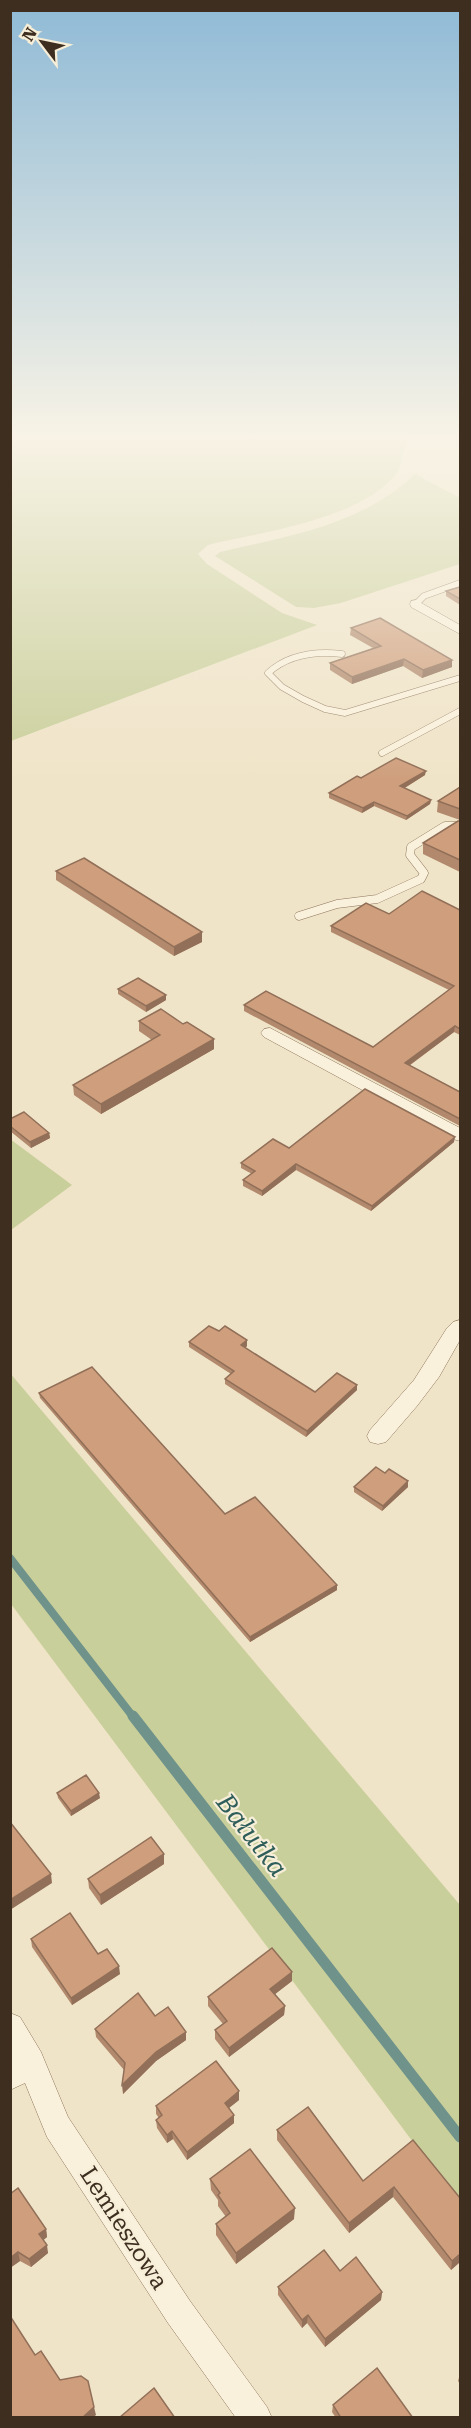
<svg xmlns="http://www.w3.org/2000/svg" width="471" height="2428" font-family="'Roboto Serif',serif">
  <rect width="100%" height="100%" fill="#f0e4c8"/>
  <g fill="#c9cf9b">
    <path d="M11,439H411C400,451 404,466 394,477C353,521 265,531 208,545L198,554L207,564L282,613L317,625L11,741Z"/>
    <path d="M415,474L460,498V564L341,603L314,608L296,607L215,556L220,552C288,536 362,525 415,474Z"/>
    <path d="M10,1139L72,1185L11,1230H10Z"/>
    <path d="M10,1373L460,1905V2205L11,1604Z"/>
  </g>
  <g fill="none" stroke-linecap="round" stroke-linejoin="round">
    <path stroke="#6f938a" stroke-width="8" d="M10,1558L134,1718"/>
    <path stroke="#6f938a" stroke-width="11" d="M133,1716L460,2137"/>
    <g stroke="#8d765c" stroke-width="7">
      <g id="service-far1">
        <path d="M416,604L424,596L460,583"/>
        <path d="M342,654C315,651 289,654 268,673L282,687L303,699L325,709L345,713L460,678"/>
        <path d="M382,753L460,711"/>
      </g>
    </g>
    <g stroke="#8d765c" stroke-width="9">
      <path id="service" d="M299,916L337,904L377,899L421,879L424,873L410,855L411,847L445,826H460"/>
    </g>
    <g stroke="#8d765c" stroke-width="1">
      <g id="minor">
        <path d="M416,600L460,625V634L411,607L410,604L411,601Z"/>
        <path d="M270,1028L460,1128V1141L453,1139L264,1037L261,1033L264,1029Z"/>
        <path d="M460,1320V1340L439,1377L417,1406L386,1442L378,1444L370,1442L367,1436L370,1430L414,1380L447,1328L453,1322Z"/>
        <path d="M10,2013L20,2017L41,2052L68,2117L190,2301L267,2407L272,2418H236L168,2323L47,2137L25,2083L10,2090V2059L12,2058Z"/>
      </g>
    </g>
    <use href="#service-far1" stroke="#faf1dc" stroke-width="6"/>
    <use href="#service" stroke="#faf1dc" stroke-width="8"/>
    <use href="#minor" fill="#faf1dc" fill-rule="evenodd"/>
  </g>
  <g fill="#b2896c">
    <path d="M460,587V605L446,596V591Z"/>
    <path d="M351,628L452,667L422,678L403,666L352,684L330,670V663L373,648L350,635Z"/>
    <path d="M425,775L404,788L431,800L430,804L406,820L374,806L362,813L329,798V793L361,778Z"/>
    <path d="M460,787V820L437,812L438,801Z"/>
    <path d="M460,821V872L423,854V843Z"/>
    <path d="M56,871L202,932V942L174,956L56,880Z"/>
    <path d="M460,910V1035L454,1032L409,1066L460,1092V1126L244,1011V1005L373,1047L449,990L331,932V926L389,914Z"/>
    <path d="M118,989L166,1000L146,1012L118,994Z"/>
    <path d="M139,1021L183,1024L214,1039V1049L101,1114L74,1095L73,1085L152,1040L139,1031Z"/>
    <path d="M10,1119L49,1133L50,1138L31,1148L10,1131Z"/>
    <path d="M454,1142L371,1211L296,1170L262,1196L243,1186V1180L252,1174L241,1168V1163L289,1148Z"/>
    <path d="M219,1331L247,1340V1346L245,1348L315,1392L357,1390L306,1437L225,1384V1379L231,1374L189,1347V1342Z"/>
    <path d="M39,1393L225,1514L337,1585V1590L250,1642L40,1398Z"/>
    <path d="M354,1487H408L382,1511L354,1492Z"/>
    <path d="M57,1793L100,1798L71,1816L58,1798Z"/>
    <path d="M164,1854V1864L101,1905L89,1888L88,1879Z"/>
    <path d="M31,1939L120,1974L72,2005L32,1947Z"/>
    <path d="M292,1981L275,1994L285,2006L284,2015L229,2057L215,2039V2030L223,2024L208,2006V1997Z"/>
    <path d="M155,2016L186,2040L156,2061L123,2094L124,2070L96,2037L95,2029Z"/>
    <path d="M239,2100L229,2108L234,2123L187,2160L173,2139L167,2143L157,2128L156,2120L159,2118L156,2114V2106Z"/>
    <path d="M277,2130L363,2181L413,2140L460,2262L451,2270L393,2197L349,2233L277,2140Z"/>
    <path d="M210,2179L294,2219L236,2264L216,2235V2224L226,2217L218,2206V2200L211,2190Z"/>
    <path d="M10,2194L46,2229L47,2237L43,2240L48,2253L31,2267L20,2261L10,2268Z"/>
    <path d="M340,2271L382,2292L381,2300L325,2347L307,2323L302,2328L278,2295V2287Z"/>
    <path d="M460,2374V2384L458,2381Z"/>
    <path d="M333,2405L413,2418H336L332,2412Z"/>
  </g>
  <g fill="#916f58">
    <path d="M404,659L403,666L352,684V677Z"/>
    <path d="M452,660V667L422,678L423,670Z"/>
    <path d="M426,771L425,775L400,791V786Z"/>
    <path d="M431,800L430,804L406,820L407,816Z"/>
    <path d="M374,802V806L362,813L363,808Z"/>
    <path d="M202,932V942L174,956V947Z"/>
    <path d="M166,995V1000L146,1012V1006Z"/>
    <path d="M455,1026L454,1032L404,1069L405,1063Z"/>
    <path d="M214,1039V1049L101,1114V1104Z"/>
    <path d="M49,1133L50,1138L31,1148L30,1142Z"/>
    <path d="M455,1137L454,1142L371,1211L372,1206Z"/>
    <path d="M296,1164V1170L262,1196V1191Z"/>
    <path d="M247,1340V1346L241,1351V1345Z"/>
    <path d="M357,1385V1390L306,1437L307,1431Z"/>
    <path d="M408,1481V1487L382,1511L383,1506Z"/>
    <path d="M337,1585V1590L250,1642V1637Z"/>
    <path d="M99,1793L100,1798L71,1816V1811Z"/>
    <path d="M164,1854V1864L101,1905L100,1895Z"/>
    <path d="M51,1874L52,1883L10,1910V1900Z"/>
    <path d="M119,1966L120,1974L72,2005L71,1998Z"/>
    <path d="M292,1972V1981L270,1998V1989Z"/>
    <path d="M285,2006L284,2015L229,2057V2048Z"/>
    <path d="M186,2032V2040L156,2061L123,2094L122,2085L156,2052Z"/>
    <path d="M239,2091V2100L225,2111V2103Z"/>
    <path d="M234,2115V2123L187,2160V2152Z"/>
    <path d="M172,2131L173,2139L167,2143V2135Z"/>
    <path d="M394,2187L393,2197L349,2233V2223Z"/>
    <path d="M295,2208L294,2219L236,2264V2253Z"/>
    <path d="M46,2229L47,2237L40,2243L39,2234Z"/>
    <path d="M47,2245L48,2253L31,2267L29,2259Z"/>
    <path d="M18,2252L20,2261L10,2268V2258Z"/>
    <path d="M460,2254V2262L451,2270L452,2261Z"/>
    <path d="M382,2292L381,2300L325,2347V2339Z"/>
    <path d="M308,2315L307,2323L302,2328V2320Z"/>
    <path d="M94,2407L96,2415L92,2418H82Z"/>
  </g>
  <g fill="#cf9f7d" stroke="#916f58" stroke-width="1.5">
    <path d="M460,587V599L446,591Z"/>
    <path d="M380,618L452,660L423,670L404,659L352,677L330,663L381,646L351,628Z"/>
    <path d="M396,758L426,771L400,786L431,800L407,816L374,802L363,808L329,793L357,776L361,778Z"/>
    <path d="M460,787V809L438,801Z"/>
    <path d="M458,821H460V860L423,843Z"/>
    <path d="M84,858L202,932L174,947L56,871Z"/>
    <path d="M422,891L460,910V1029L455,1026L405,1063L460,1092V1119L244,1005L266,991L373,1047L454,986L331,926L366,903L389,914Z"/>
    <path d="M138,978L166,995L146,1006L118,989Z"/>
    <path d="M161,1009L183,1024L187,1022L214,1039L101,1104L73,1085L160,1035L139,1021Z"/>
    <path d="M365,1089L455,1137L372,1206L296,1164L262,1191L243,1180L255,1171L241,1163L273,1139L289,1148Z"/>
    <path d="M24,1112L49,1133L30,1142L10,1126V1119Z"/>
    <path d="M209,1326L219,1331L225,1326L247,1340L241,1345L315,1392L337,1373L357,1385L307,1431L225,1379L234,1371L189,1342Z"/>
    <path d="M92,1367L225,1514L255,1497L337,1585L250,1637L39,1393Z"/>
    <path d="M376,1467L385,1473L389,1469L408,1481L383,1506L354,1487Z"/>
    <path d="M86,1775L99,1793L71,1811L57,1793Z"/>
    <path d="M10,1822L51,1874L10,1900Z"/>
    <path d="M151,1837L164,1854L100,1895L88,1879Z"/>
    <path d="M70,1913L98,1954L107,1949L119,1966L71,1998L31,1939Z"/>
    <path d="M272,1948L292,1972L270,1989L285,2006L229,2048L215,2030L227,2021L208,1997Z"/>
    <path d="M138,1993L155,2016L168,2007L186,2032L156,2052L122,2085L125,2063L95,2029Z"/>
    <path d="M216,2061L239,2091L225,2103L234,2115L187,2152L172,2131L167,2135L156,2120L162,2115L156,2106Z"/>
    <path d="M308,2107L363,2181L413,2140L460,2198V2254L452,2261L394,2187L349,2223L277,2130Z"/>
    <path d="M250,2149L295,2208L236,2253L216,2224L230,2213L218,2195L220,2193L210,2179Z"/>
    <path d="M18,2188L46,2229L39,2234L47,2245L29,2259L18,2252L10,2258V2194Z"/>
    <path d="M324,2250L340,2271L356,2257L382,2292L325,2339L308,2315L302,2320L278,2287Z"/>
    <path d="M10,2316L35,2355L41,2351L60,2380L81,2376L88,2381L94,2407L82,2418H10Z"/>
    <path d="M377,2368L413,2418H341L333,2405Z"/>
    <path d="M154,2388L175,2418H119Z"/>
  </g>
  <linearGradient id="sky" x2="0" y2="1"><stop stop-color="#8fbad6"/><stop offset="0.56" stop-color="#f8f3e6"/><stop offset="1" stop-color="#f8f3e6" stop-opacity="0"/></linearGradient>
  <rect width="471" height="779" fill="url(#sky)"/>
  <g text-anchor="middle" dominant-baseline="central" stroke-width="4.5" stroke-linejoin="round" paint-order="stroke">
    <g font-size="24" fill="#3d2e20" stroke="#f7eed8">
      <text transform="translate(124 2228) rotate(57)">Lemieszowa</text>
    </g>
    <g font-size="26" font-style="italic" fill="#2f5d5a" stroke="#f7eed8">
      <text transform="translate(252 1835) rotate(52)">Bałutka</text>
    </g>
  </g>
  <rect width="471" height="2428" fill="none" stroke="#3d2e20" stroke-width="24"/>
  <g transform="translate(42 42) rotate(302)" stroke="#f7eed8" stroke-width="4.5" paint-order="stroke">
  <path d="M0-4.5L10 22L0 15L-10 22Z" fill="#3d2e20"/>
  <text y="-9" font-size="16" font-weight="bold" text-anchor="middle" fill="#3d2e20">N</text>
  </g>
</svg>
